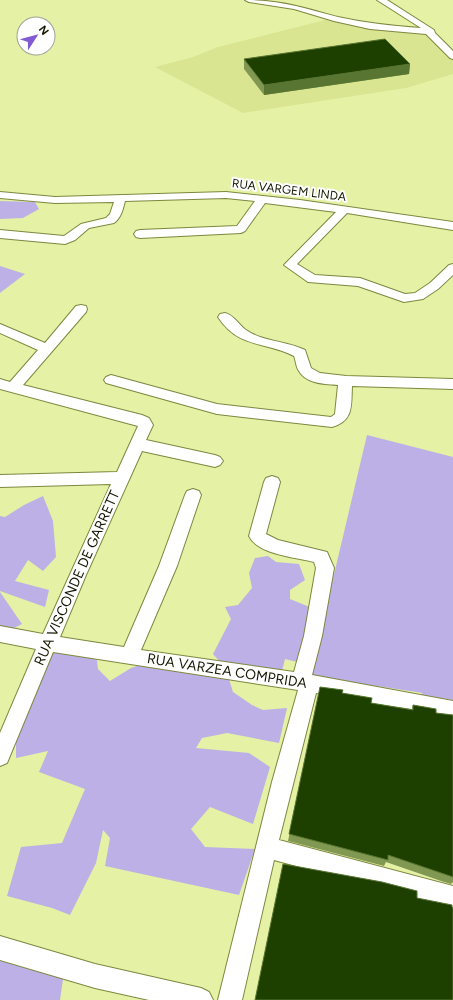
<svg xmlns="http://www.w3.org/2000/svg" width="453" height="1000" font-family="Figtree,sans-serif">
  <rect width="100%" height="100%" fill="#e5f1a5"/>
  <path fill="#d9e591" d="M329,19L429,34L453,59V74L406,88L243,113L155,67L193,57L218,47Z"/>
  <g fill="#bdb0e6">
    <path d="M0,201L35,202L39,209L23,218L0,219Z"/>
    <path d="M0,266L25,274L0,293Z"/>
    <path d="M367,435L453,457V700L419,695L423,693L310,676Z"/>
    <path d="M43,496L53,521L56,557L43,571L28,560L15,581L49,590L45,607L0,591V516L5,517L24,505Z"/>
    <path d="M268,556L276,562L299,564L305,580L290,590V599L312,608L301,663L285,659L282,671H228L213,654L231,619L225,607L238,605L252,588L249,573L255,558Z"/>
    <path d="M0,592L22,624L10,630L0,629Z"/>
    <path d="M53,644L97,660L98,669L110,681L131,668L143,664L228,676L233,692L252,705L263,710L287,708L279,743L227,733L202,738L196,748L249,753L270,767L253,824L210,807L191,829L205,847L255,849L239,895L105,866L110,838L103,830L96,863L70,915L52,908L7,896L21,847L62,843L85,789L39,772L48,751L16,758V740Z"/>
    <path d="M0,959L63,979L60,1000H0Z"/>
  </g>
  <g fill="none" stroke-linecap="round" stroke-linejoin="round">
    <g stroke="#7e873f" stroke-width="2">
      <g id="street">
        <path d="M245,0C281,0 304,8 338,17C365,23 393,26 421,28L377,0H387L434,30L435,33L453,51V59L450,58L426,34L370,29L334,21L294,9L249,2Z"/>
        <path d="M0,192L55,197L226,192L300,200L453,222V230L347,213L297,264L315,275L360,278L405,294L415,293L430,283L449,265L453,264V275L438,289L423,299L404,302L358,286L308,282L284,265L336,212L265,203L245,231L241,233L140,238L136,237L134,234L136,231L140,230L237,226L255,201L226,198L125,201C123,209 121,218 114,223L89,228L75,240L65,244L0,238V230L64,236L81,224L106,218L110,214L114,202L55,203L0,198Z"/>
        <path d="M81,305L86,306L87,309L86,312L23,385L142,415L149,418L153,425L146,440L215,455L220,457L223,461L220,465L215,467L142,451L86,575L60,637L124,647L159,566L185,495L187,491L193,489L199,491L201,495L177,566L141,650L294,672L304,636L316,568L314,562C296,557 258,555 249,536L264,482L266,478L272,476L278,478L280,482L266,534L278,540L327,552L334,568L322,636L312,675L453,701V719L316,693L279,840L453,886V908L274,860L242,1000H218L272,782L298,690L53,652L7,763L0,766V733L36,649L0,642V626L43,634L111,484L0,487V475L117,472L138,426L0,389V379L10,382L38,350L0,333V324L45,343L76,306Z"/>
        <path d="M225,313C234,315 239,325 246,330C263,342 287,341 305,350L311,368L320,373L346,376L453,379V389L352,386C351,405 354,421 332,427L217,414L106,383L104,380L106,377L111,375L217,404L331,417L335,414L338,385C326,384 306,384 299,371C296,367 296,361 294,356C265,341 239,349 218,317L220,314Z"/>
        <path d="M0,936L95,964L201,988L209,992L213,1000H149L95,988L0,960Z"/>
      </g>
    </g>
    <use href="#street" fill="#fff" fill-rule="evenodd"/>
  </g>
  <g fill="#819852">
    <path d="M244,59L410,64L409,74L264,95L244,69Z"/>
    <path d="M320,687L342,693L371,703L412,709L413,705L436,713L453,715V882L451,884L444,882L386,862L384,866L288,841Z"/>
  </g>
  <path fill="#597532" d="M410,64L409,74L264,95V85Z"/>
  <g fill="#1d4000" stroke="#597532">
    <path d="M385,39L410,64L264,85L244,59Z"/>
    <path d="M320,687L343,690L342,693L372,698L371,703L413,710V705L436,709V713L453,715V877L388,855V860L289,834Z"/>
    <path d="M283,864L382,882L417,891V898L452,905V907L453,908V1000H255Z"/>
  </g>
  <g text-anchor="middle" dominant-baseline="central" stroke-width="4" stroke-linejoin="round" paint-order="stroke">
    <g font-size="12" fill="#141700" stroke="#fff">
      <text transform="translate(289 190) rotate(7)">RUA VARGEM LINDA</text>
    </g>
    <g font-size="14" fill="#141700" stroke="#fff">
      <text transform="translate(77 578) rotate(-66)">RUA VISCONDE DE GARRETT</text>
      <text transform="translate(227 671) rotate(9)">RUA VARZEA COMPRIDA</text>
    </g>
  </g>
  <g transform="translate(36 36) rotate(54)"><circle r="19" fill="#ffffff" stroke="#a1a299"/>
  <path d="M0-3L7 15L0 10L-7 15Z" fill="#825ad4"/>
  <text y="-6" font-size="11" font-weight="bold" text-anchor="middle" fill="#141700">N</text>
  </g>
</svg>
